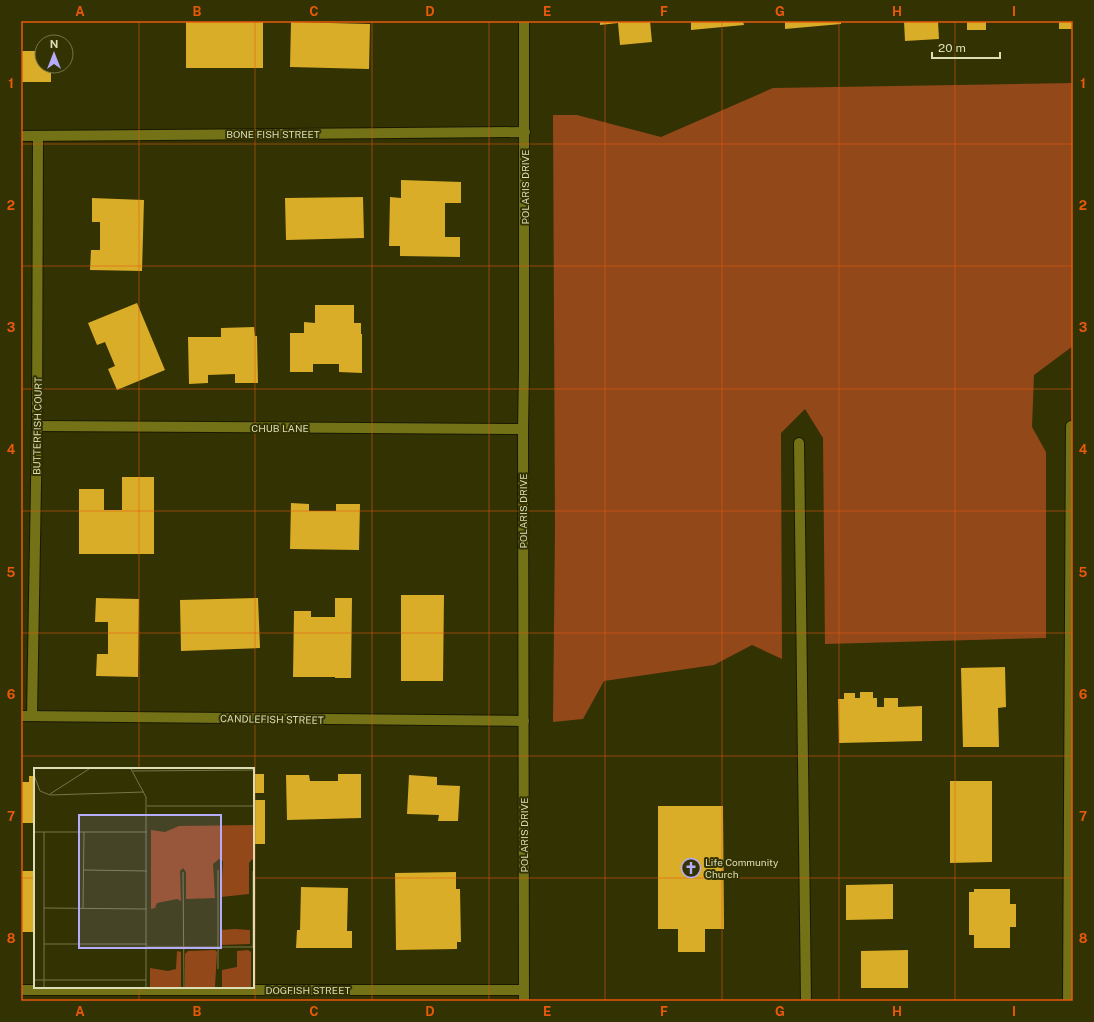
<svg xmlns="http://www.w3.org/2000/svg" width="1094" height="1022" font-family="'Public Sans',sans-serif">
  <rect width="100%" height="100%" fill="#333203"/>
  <path fill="#934819" d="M1073,83V346L1034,375L1032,427L1046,452V638L825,644L823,438L805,409L781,433L782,659L752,645L714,665L604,681L583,719L553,722L555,527L553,115H577L661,137L773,88Z"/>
  <g fill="#d9ad28">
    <rect x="186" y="21" width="77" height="47"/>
    <path d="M600,21H650L652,42L620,45L618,23L600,25Z"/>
    <path d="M691,21H743L744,25L691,30Z"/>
    <path d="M785,21H841V24L785,29Z"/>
    <path d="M904,21H938L939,39L905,41Z"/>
    <rect x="967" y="21" width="19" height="9"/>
    <rect x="1059" y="21" width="14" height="8"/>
    <path d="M291,22L370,24L369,69L290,67Z"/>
    <path d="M21,51H42V66H51V82H21Z"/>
    <path d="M401,180L461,182V203H445V237H460V257L400,256V246H389L390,197L401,198Z"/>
    <path d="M363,197L364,238L286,240L285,198Z"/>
    <path d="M92,198L144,200L142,271L90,270L91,250H100V222H92Z"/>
    <path d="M137,303L165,370L117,390L108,369L115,366L105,342L97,345L88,323Z"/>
    <path d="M315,305H354V323H361V334H362V373L339,372V364H313V372H290V333H304V322L315,323Z"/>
    <path d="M254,327L255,336H257L258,383H235V374L208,375V383L189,384L188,337H221V328Z"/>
    <path d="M122,477H154V554H79V489H104V510H122Z"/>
    <path d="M291,503L309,504V511H336V504H360L359,550L290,549Z"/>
    <path d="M401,595H444L443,681H401Z"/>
    <path d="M96,598L139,599L138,677L96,676L97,654H108V622H95Z"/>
    <path d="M258,598L260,648L181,651L180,600Z"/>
    <path d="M335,598H352L351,678H335V677H293L294,611H311V617H335Z"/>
    <path d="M1005,667L1006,707L998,708L999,747H963L961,668Z"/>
    <path d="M860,692H873V698H877V707H884V698H898V707L922,706V741L839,743L838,699H844V693H855V698H860Z"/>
    <rect x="253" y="774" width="11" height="19"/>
    <path d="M338,774H361V818L287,820L286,775H309L310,781H338Z"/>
    <path d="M409,775L437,777V785L460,786L458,821H438L439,815L407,814Z"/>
    <path d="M29,776H35L34,823H21V782H29Z"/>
    <path d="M950,781H992V862L950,863Z"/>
    <rect x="253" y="800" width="12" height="44"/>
    <path d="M658,806H723L724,929H705V952H678V929H658Z"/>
    <rect x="21" y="871" width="14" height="61"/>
    <path d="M456,872V889H460L461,942H457V949L396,950L395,873Z"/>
    <path d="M893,884V919L846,920V885Z"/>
    <path d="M301,887L348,888L347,931H352V948H296L297,930H300Z"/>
    <path d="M974,889H1010V904H1016V927H1010V948H974V935H969V892H974Z"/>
    <path d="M908,950V988H861V951Z"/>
  </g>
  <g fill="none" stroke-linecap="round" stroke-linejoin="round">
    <g stroke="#1a1901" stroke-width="12">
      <g id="street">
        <path d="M21,136L525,132"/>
        <path d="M37,426L523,429"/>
        <path d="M799,443L806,1001"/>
        <path d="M21,716L524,721"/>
        <path d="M32,716L37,426L38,136"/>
        <path d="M21,990H524"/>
        <path d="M524,1001L523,429L524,369V21"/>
        <path d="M1068,1001L1071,426"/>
      </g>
    </g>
    <use href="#street" stroke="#737217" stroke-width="10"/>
  </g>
  <path fill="none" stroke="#e8590c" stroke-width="1" stroke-opacity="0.55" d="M139,21V769M255,21V1001M372,21V1001M489,21V1001M605,21V1001M722,21V1001M839,21V1001M955,21V1001M21,144H1073M21,266H1073M21,389H1073M21,511H1073M21,633H1073M21,756H1073M21,878H35M253,878H1073M139,987V1001"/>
  <defs>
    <g id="church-ring" transform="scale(1)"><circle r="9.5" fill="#333203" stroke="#b4acf9" stroke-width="1.5"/><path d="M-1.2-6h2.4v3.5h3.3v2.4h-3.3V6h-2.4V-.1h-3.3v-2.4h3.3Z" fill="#b4acf9"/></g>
  </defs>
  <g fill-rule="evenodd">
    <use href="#church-ring" x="691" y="868"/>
  </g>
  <g text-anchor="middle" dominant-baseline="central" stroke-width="4" stroke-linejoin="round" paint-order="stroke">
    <g font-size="10" fill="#dcddb4" stroke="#333203">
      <text x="273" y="134">BONE FISH STREET</text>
      <text transform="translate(525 187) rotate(-90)">POLARIS DRIVE</text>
      <text transform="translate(37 426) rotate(-89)">BUTTERFISH COURT</text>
      <text x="280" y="428">CHUB LANE</text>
      <text transform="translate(523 511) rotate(-90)">POLARIS DRIVE</text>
      <text transform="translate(272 719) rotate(1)">CANDLEFISH STREET</text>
      <text transform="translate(524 835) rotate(-90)">POLARIS DRIVE</text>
      <text x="308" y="990">DOGFISH STREET</text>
    </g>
    <g font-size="10" fill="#dcddb4" stroke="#333203" text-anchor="start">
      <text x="705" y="862">Life Community<tspan x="705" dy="12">Church</tspan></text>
    </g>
  </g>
  <g transform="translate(34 768)">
    <rect width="220" height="220" fill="#333203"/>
    <path d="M220,57V94L218,91L215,95V126L187,129L189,93L185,91L179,96L181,130L152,131V104L149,100L146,103L147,133L143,131L123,135L121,140L117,141V62L131,64L145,58ZM201,161L216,162V176L186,177V162ZM181,182L183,184L181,219H151V186L154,183ZM214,182L217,184V219H188V202L203,199V183ZM143,183L147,184V219H116V200L134,203L142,201Z" fill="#934819"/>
    <path fill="none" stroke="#77764a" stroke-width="1" d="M97,1L112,29V219M99,3L220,2M0,7L6,23L16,27L110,24M16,26L55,1M113,38H220M0,64H113M50,102L113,103M219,103V179M149,104L150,219M10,140L113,141M49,140L50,64M10,176H113M113,179H220M184,201V102M0,212H112M10,219V64"/>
    <path fill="#b4acf9" fill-opacity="0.15" stroke="#b4acf9" stroke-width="2" d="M45,47H187V180H45Z"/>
    <rect width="220" height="220" fill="none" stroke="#dcddb4" stroke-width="2"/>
  </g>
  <rect width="1094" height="1022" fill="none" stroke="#333203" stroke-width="44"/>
  <g transform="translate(54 54)"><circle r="19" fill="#333203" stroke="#77764a"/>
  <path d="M0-3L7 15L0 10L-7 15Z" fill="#b4acf9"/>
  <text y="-6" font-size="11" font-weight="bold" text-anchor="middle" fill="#dcddb4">N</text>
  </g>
  <path d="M932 52v6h68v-6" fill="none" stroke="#dcddb4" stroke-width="2"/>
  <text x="938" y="52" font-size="12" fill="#dcddb4" stroke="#333203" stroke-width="3" paint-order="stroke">20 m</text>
  <rect x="22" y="22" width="1050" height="978" fill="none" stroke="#e8590c" stroke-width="1.5"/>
  <g font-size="13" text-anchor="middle" font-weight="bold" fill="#e8590c">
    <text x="80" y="16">A</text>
    <text x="197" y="16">B</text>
    <text x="314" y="16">C</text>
    <text x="430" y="16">D</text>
    <text x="547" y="16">E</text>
    <text x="664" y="16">F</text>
    <text x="780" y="16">G</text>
    <text x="897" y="16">H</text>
    <text x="1014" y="16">I</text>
    <text x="11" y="88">1</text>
    <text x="1083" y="88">1</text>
    <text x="11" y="210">2</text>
    <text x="1083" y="210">2</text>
    <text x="11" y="332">3</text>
    <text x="1083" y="332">3</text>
    <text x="11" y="454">4</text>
    <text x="1083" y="454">4</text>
    <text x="11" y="577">5</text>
    <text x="1083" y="577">5</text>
    <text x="11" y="699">6</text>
    <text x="1083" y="699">6</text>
    <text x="11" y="821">7</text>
    <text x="1083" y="821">7</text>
    <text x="11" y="943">8</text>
    <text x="1083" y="943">8</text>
    <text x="80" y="1016">A</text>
    <text x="197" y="1016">B</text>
    <text x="314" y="1016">C</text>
    <text x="430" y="1016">D</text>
    <text x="547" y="1016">E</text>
    <text x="664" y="1016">F</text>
    <text x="780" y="1016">G</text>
    <text x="897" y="1016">H</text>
    <text x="1014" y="1016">I</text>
  </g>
</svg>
